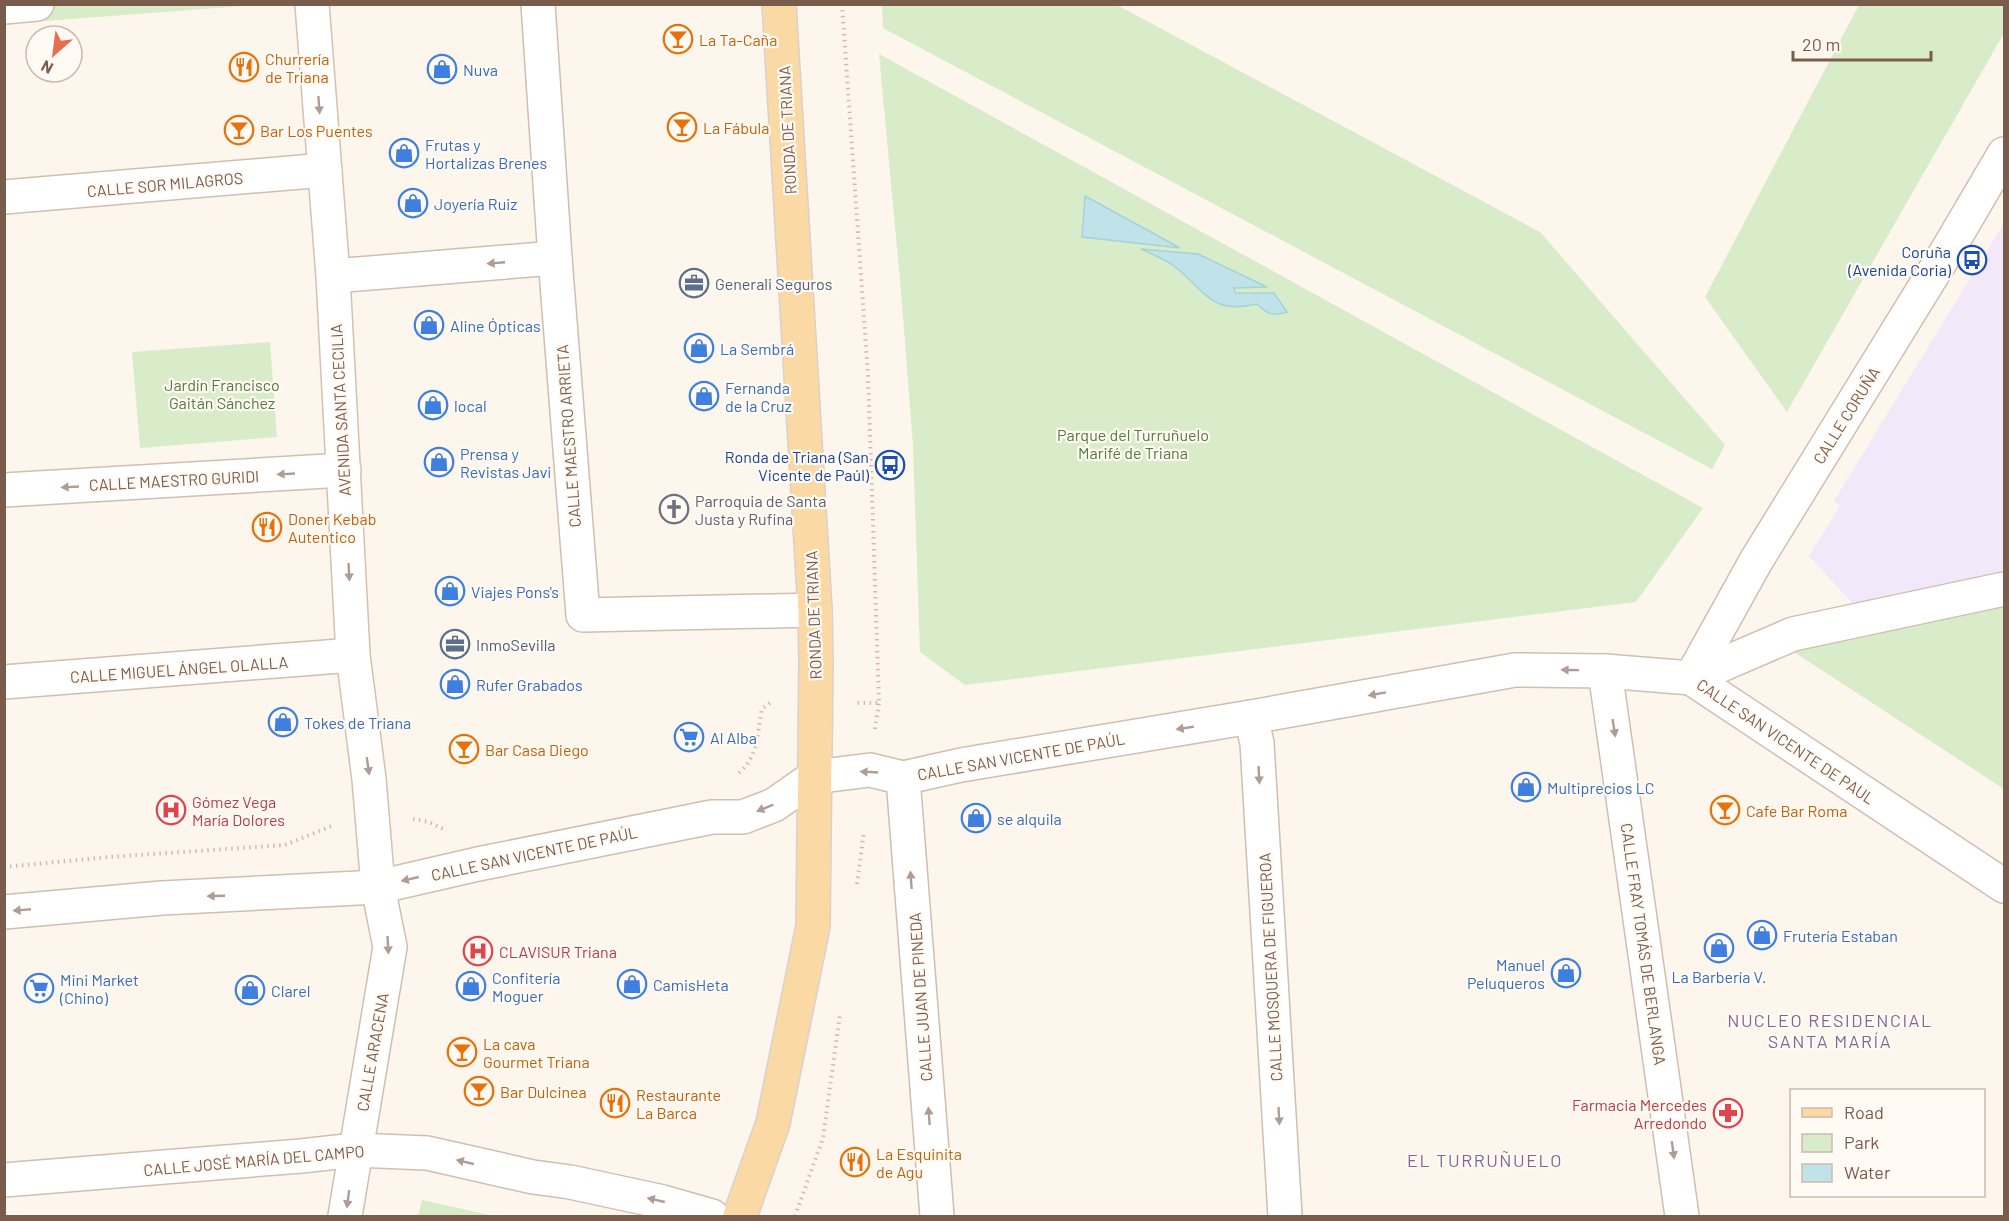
<svg xmlns="http://www.w3.org/2000/svg" width="2009" height="1221" font-family="Barlow,sans-serif">
  <rect width="100%" height="100%" fill="#fdf6ec"/>
  <path fill="#f3e8fa" d="M2004,223V575L1855,606L1809,556L1840,506L1834,501Z"/>
  <g fill="#d8ecc9">
    <path d="M5,5H243V6L5,24Z"/>
    <path d="M882,5H1117L1540,232L1725,445L1712,469L883,28Z"/>
    <path d="M1859,5H2004V33L1787,412L1705,297Z"/>
    <path d="M879,54L1703,508L1636,602L965,685L920,652L913,446L901,291Z"/>
    <path d="M270,342L277,437L140,448L132,352Z"/>
    <path d="M2004,605V789L1794,652L1797,644Z"/>
    <path d="M422,1200L494,1216H418Z"/>
  </g>
  <g fill="#bfe3e8" stroke="#a5d3da" stroke-width="1.5">
    <path d="M1085,196L1180,248L1082,237Z"/>
    <path d="M1141,249L1198,254L1267,287L1234,288L1235,293H1274L1287,312C1272,316 1268,315 1257,304C1210,315 1206,291 1174,266C1164,259 1152,254 1141,249Z"/>
  </g>
  <g fill="none" stroke-linecap="round" stroke-linejoin="round">
    <g stroke="#d1beb0" stroke-width="36">
      <g id="street">
        <path d="M538,4L555,258L583,615L815,610"/>
        <path d="M4,7L37,4"/>
        <path d="M4,197L325,170"/>
        <path d="M333,276L555,258"/>
        <path d="M4,490L344,470"/>
        <path d="M1605,671L1682,1216"/>
        <path d="M1691,678L1756,561L1950,246L2004,154"/>
        <path d="M1691,678L2004,886"/>
        <path d="M4,682L353,655"/>
        <path d="M1251,717L1257,743L1285,1216"/>
        <path d="M903,778L937,1216"/>
        <path d="M4,912L162,898L378,887L478,864L712,817H743L774,805L814,777L870,770L903,778L961,765L1251,717L1515,670L1605,671L1691,678L1793,634L2004,589"/>
        <path d="M4,1180L301,1156L355,1150L427,1153L533,1177L570,1182L663,1202L712,1216"/>
        <path d="M345,1216L390,947L378,887"/>
      </g>
    </g>
    <g stroke="#d6c0b0" stroke-width="36">
      <path id="secondary" d="M312,4L333,276L353,655L369,779L378,887"/>
    </g>
    <g stroke="#dad1cd" stroke-width="36">
      <path id="primary" d="M740,1216L773,1123L813,926L816,661L815,610L779,4"/>
    </g>
    <g stroke="#d9b8a5" stroke-width="4" stroke-dasharray="1.5 4.5" stroke-linecap="butt">
      <path d="M842,4L868,375L879,703H857"/>
      <path d="M875,729L879,703"/>
      <path d="M739,773C759,755 757,733 762,709L771,702H774"/>
      <path d="M413,819L429,822L443,829"/>
      <path d="M4,867L109,857L285,845L332,826"/>
      <path d="M857,884L864,832"/>
      <path d="M795,1216L823,1138L840,1014"/>
    </g>
    <use href="#street" stroke="#fff" stroke-width="33"/>
    <use href="#secondary" stroke="#fff" stroke-width="33"/>
    <use href="#primary" stroke="#fbd9a5" stroke-width="33"/>
  </g>
  <defs><path id="oneway-solid" d="M-6-.8H1V-3.2L6.5 0L1 3.2V.8H-6Z" transform="scale(1.5)"/></defs>
  <g fill="#af9d94">
    <use href="#oneway-solid" transform="translate(319 105) rotate(86)"/>
    <use href="#oneway-solid" transform="translate(496 263) rotate(175)"/>
    <use href="#oneway-solid" transform="translate(286 474) rotate(177)"/>
    <use href="#oneway-solid" transform="translate(70 487) rotate(177)"/>
    <use href="#oneway-solid" transform="translate(349 572) rotate(87)"/>
    <use href="#oneway-solid" transform="translate(1570 670) rotate(-179)"/>
    <use href="#oneway-solid" transform="translate(1377 694) rotate(170)"/>
    <use href="#oneway-solid" transform="translate(1185 728) rotate(171)"/>
    <use href="#oneway-solid" transform="translate(1614 728) rotate(81)"/>
    <use href="#oneway-solid" transform="translate(368 766) rotate(82)"/>
    <use href="#oneway-solid" transform="translate(869 772) rotate(-177)"/>
    <use href="#oneway-solid" transform="translate(1259 775) rotate(87)"/>
    <use href="#oneway-solid" transform="translate(765 808) rotate(158)"/>
    <use href="#oneway-solid" transform="translate(410 879) rotate(167)"/>
    <use href="#oneway-solid" transform="translate(911 880) rotate(-94)"/>
    <use href="#oneway-solid" transform="translate(216 896) rotate(178)"/>
    <use href="#oneway-solid" transform="translate(22 910) rotate(175)"/>
    <use href="#oneway-solid" transform="translate(388 945) rotate(87)"/>
    <use href="#oneway-solid" transform="translate(929 1116) rotate(-94)"/>
    <use href="#oneway-solid" transform="translate(1279 1116) rotate(87)"/>
    <use href="#oneway-solid" transform="translate(1673 1150) rotate(82)"/>
    <use href="#oneway-solid" transform="translate(465 1162) rotate(-167)"/>
    <use href="#oneway-solid" transform="translate(348 1199) rotate(98)"/>
    <use href="#oneway-solid" transform="translate(656 1200) rotate(-167)"/>
  </g>
  <defs>
    <g id="bar-ring" transform="scale(1.5)"><circle r="9.5" fill="#fffaf3" stroke="#e8710a" stroke-width="1.5"/><path d="M-6-5H6L.8 .8V4.5H3.5V6h-7V4.5H-.8V.8Z" fill="#e8710a"/></g>
    <g id="restaurant-ring" transform="scale(1.5)"><circle r="9.5" fill="#fffaf3" stroke="#e8710a" stroke-width="1.5"/><path d="M-5-6h1v4h1v-4h1v4h1v-4h1v5L-1.5 .5V6h-2V.5L-5-1ZM5-6V6H3V1.5H1.5Q1.5-4 5-6Z" fill="#e8710a"/></g>
    <g id="shop-ring" transform="scale(1.5)"><circle r="9.5" fill="#fffaf3" stroke="#3f7fe0" stroke-width="1.5"/><path d="M-5-2.5h2.3a2.7 3.5 0 0 1 5.4 0H5L5.5 6h-11ZM-1.5-2.5h3a1.5 2.3 0 0 0-3 0Z" fill="#3f7fe0"/></g>
    <g id="bus-ring" transform="scale(1.5)"><circle r="9.5" fill="#fffaf3" stroke="#1a4fb4" stroke-width="1.5"/><path d="M-5-6H5V4H4V6H2V4H-2V6H-4V4H-5ZM-3.5-4V0h7V-4ZM-3.5 1.2v1.5H-2V1.2ZM2 1.2v1.5H3.5V1.2Z" fill="#1a4fb4"/></g>
    <g id="office-ring" transform="scale(1.5)"><circle r="9.5" fill="#fffaf3" stroke="#5c6f8a" stroke-width="1.5"/><path d="M-6-3h4V-5.5h4V-3h4V5H-6ZM-1-4.5V-3h2v-1.5ZM-6 0V1H6V0Z" fill="#5c6f8a"/></g>
    <g id="church-ring" transform="scale(1.5)"><circle r="9.5" fill="#fffaf3" stroke="#6b7280" stroke-width="1.5"/><path d="M-1.2-6h2.4v3.5h3.3v2.4h-3.3V6h-2.4V-.1h-3.3v-2.4h3.3Z" fill="#6b7280"/></g>
    <g id="supermarket-ring" transform="scale(1.5)"><circle r="9.5" fill="#fffaf3" stroke="#3f7fe0" stroke-width="1.5"/><path d="M-6-5.5h2.5l.6 2H6L4.5 2H-2.5L-4.4-4H-6ZM-1.5 3.2a1.3 1.3 0 1 0 .1 0ZM3 3.2a1.3 1.3 0 1 0 .1 0Z" fill="#3f7fe0"/></g>
    <g id="hospital-ring" transform="scale(1.5)"><circle r="9.5" fill="#fffaf3" stroke="#e0444e" stroke-width="1.5"/><path d="M-5-5h3v3.5h4V-5h3V5h-3V1.5h-4V5h-3Z" fill="#e0444e"/></g>
    <g id="pharmacy-ring" transform="scale(1.5)"><circle r="9.5" fill="#fffaf3" stroke="#e0444e" stroke-width="1.5"/><path d="M-2-6h4v4h4v4h-4v4h-4v-4h-4v-4h4Z" fill="#e0444e"/></g>
  </defs>
  <g fill-rule="evenodd">
    <use href="#bar-ring" x="678" y="39"/>
    <use href="#restaurant-ring" x="244" y="67"/>
    <use href="#shop-ring" x="442" y="69"/>
    <use href="#bar-ring" x="682" y="127"/>
    <use href="#bar-ring" x="239" y="130"/>
    <use href="#shop-ring" x="404" y="153"/>
    <use href="#shop-ring" x="413" y="203"/>
    <use href="#bus-ring" x="1972" y="260"/>
    <use href="#office-ring" x="694" y="283"/>
    <use href="#shop-ring" x="429" y="325"/>
    <use href="#shop-ring" x="699" y="348"/>
    <use href="#shop-ring" x="704" y="396"/>
    <use href="#shop-ring" x="433" y="405"/>
    <use href="#shop-ring" x="439" y="462"/>
    <use href="#bus-ring" x="890" y="465"/>
    <use href="#church-ring" x="674" y="509"/>
    <use href="#restaurant-ring" x="267" y="527"/>
    <use href="#shop-ring" x="450" y="591"/>
    <use href="#office-ring" x="455" y="644"/>
    <use href="#shop-ring" x="455" y="684"/>
    <use href="#shop-ring" x="283" y="722"/>
    <use href="#supermarket-ring" x="689" y="737"/>
    <use href="#bar-ring" x="464" y="749"/>
    <use href="#shop-ring" x="1526" y="787"/>
    <use href="#hospital-ring" x="171" y="810"/>
    <use href="#bar-ring" x="1725" y="810"/>
    <use href="#shop-ring" x="976" y="818"/>
    <use href="#shop-ring" x="1762" y="935"/>
    <use href="#shop-ring" x="1719" y="948"/>
    <use href="#hospital-ring" x="478" y="951"/>
    <use href="#shop-ring" x="1566" y="973"/>
    <use href="#shop-ring" x="632" y="984"/>
    <use href="#shop-ring" x="471" y="986"/>
    <use href="#supermarket-ring" x="39" y="988"/>
    <use href="#shop-ring" x="250" y="990"/>
    <use href="#bar-ring" x="462" y="1052"/>
    <use href="#bar-ring" x="479" y="1091"/>
    <use href="#restaurant-ring" x="615" y="1103"/>
    <use href="#pharmacy-ring" x="1728" y="1113"/>
    <use href="#restaurant-ring" x="855" y="1162"/>
  </g>
  <g text-anchor="middle" dominant-baseline="central" stroke-width="4.5" stroke-linejoin="round" paint-order="stroke">
    <g font-size="16" fill="#c56008" stroke="#fffaf3" text-anchor="start">
      <text x="699" y="39">La Ta-Caña</text>
      <text x="265" y="58">Churrería<tspan x="265" dy="18">de Triana</tspan></text>
      <text x="703" y="127">La Fábula</text>
      <text x="260" y="130">Bar Los Puentes</text>
      <text x="288" y="518">Doner Kebab<tspan x="288" dy="18">Autentico</tspan></text>
      <text x="485" y="749">Bar Casa Diego</text>
      <text x="1746" y="810">Cafe Bar Roma</text>
      <text x="483" y="1043">La cava<tspan x="483" dy="18">Gourmet Triana</tspan></text>
      <text x="500" y="1091">Bar Dulcinea</text>
      <text x="636" y="1094">Restaurante<tspan x="636" dy="18">La Barca</tspan></text>
      <text x="876" y="1153">La Esquinita<tspan x="876" dy="18">de Agu</tspan></text>
    </g>
    <g font-size="16" fill="#366cbe" stroke="#fffaf3" text-anchor="start">
      <text x="463" y="69">Nuva</text>
      <text x="425" y="144">Frutas y<tspan x="425" dy="18">Hortalizas Brenes</tspan></text>
      <text x="434" y="203">Joyería Ruiz</text>
      <text x="450" y="325">Aline Ópticas</text>
      <text x="720" y="348">La Sembrá</text>
      <text x="725" y="387">Fernanda<tspan x="725" dy="18">de la Cruz</tspan></text>
      <text x="454" y="405">local</text>
      <text x="460" y="453">Prensa y<tspan x="460" dy="18">Revistas Javi</tspan></text>
      <text x="471" y="591">Viajes Pons's</text>
      <text x="476" y="684">Rufer Grabados</text>
      <text x="304" y="722">Tokes de Triana</text>
      <text x="710" y="737">Al Alba</text>
      <text x="1547" y="787">Multiprecios LC</text>
      <text x="997" y="818">se alquila</text>
      <text x="1783" y="935">Frutería Estaban</text>
      <text x="1545" y="964" text-anchor="end">Manuel<tspan x="1545" dy="18">Peluqueros</tspan></text>
      <text x="1719" y="976" text-anchor="middle">La Barbería V.</text>
      <text x="492" y="977">Confitería<tspan x="492" dy="18">Moguer</tspan></text>
      <text x="60" y="979">Mini Market<tspan x="60" dy="18">(Chino)</tspan></text>
      <text x="653" y="984">CamisHeta</text>
      <text x="271" y="990">Clarel</text>
    </g>
    <g font-size="16" fill="#7a5c4d" stroke="#fffaf3">
      <text transform="translate(787 130) rotate(-93)">RONDA DE TRIANA</text>
      <text transform="translate(165 184) rotate(-5)">CALLE SOR MILAGROS</text>
      <text transform="translate(340 410) rotate(-93)">AVENIDA SANTA CECILIA</text>
      <text transform="translate(1846 415) rotate(-58)">CALLE CORUÑA</text>
      <text transform="translate(568 436) rotate(-94)">CALLE MAESTRO ARRIETA</text>
      <text transform="translate(174 480) rotate(-3)">CALLE MAESTRO GURIDI</text>
      <text transform="translate(813 615) rotate(-92)">RONDA DE TRIANA</text>
      <text transform="translate(179 669) rotate(-4)">CALLE MIGUEL ÁNGEL OLALLA</text>
      <text transform="translate(1786 741) rotate(34)">CALLE SAN VICENTE DE PAUL</text>
      <text transform="translate(1021 756) rotate(-10)">CALLE SAN VICENTE DE PAÚL</text>
      <text transform="translate(534 853) rotate(-12)">CALLE SAN VICENTE DE PAÚL</text>
      <text transform="translate(1644 944) rotate(82)">CALLE FRAY TOMÁS DE BERLANGA</text>
      <text transform="translate(1270 967) rotate(-93)">CALLE MOSQUERA DE FIGUEROA</text>
      <text transform="translate(920 997) rotate(-94)">CALLE JUAN DE PINEDA</text>
      <text transform="translate(372 1052) rotate(-80)">CALLE ARACENA</text>
      <text transform="translate(254 1160) rotate(-5)">CALLE JOSÉ MARÍA DEL CAMPO</text>
    </g>
    <g font-size="16" fill="#164399" stroke="#fffaf3" text-anchor="end">
      <text x="1951" y="251">Coruña<tspan x="1951" dy="18">(Avenida Coria)</tspan></text>
      <text x="869" y="456">Ronda de Triana (San<tspan x="869" dy="18">Vicente de Paúl)</tspan></text>
    </g>
    <g font-size="16" fill="#4e5e75" stroke="#fffaf3" text-anchor="start">
      <text x="715" y="283">Generali Seguros</text>
      <text x="476" y="644">InmoSevilla</text>
    </g>
    <g font-size="16" fill="#537a41" stroke="#fffaf3">
      <text x="222" y="384">Jardín Francisco<tspan x="222" dy="18">Gaitán Sánchez</tspan></text>
      <text x="1133" y="434">Parque del Turruñuelo<tspan x="1133" dy="18">Marifé de Triana</tspan></text>
    </g>
    <g font-size="16" fill="#5b616d" stroke="#fffaf3" text-anchor="start">
      <text x="695" y="500">Parroquia de Santa<tspan x="695" dy="18">Justa y Rufina</tspan></text>
    </g>
    <g font-size="16" fill="#be3a42" stroke="#fffaf3" text-anchor="start">
      <text x="192" y="801">Gómez Vega<tspan x="192" dy="18">María Dolores</tspan></text>
      <text x="499" y="951">CLAVISUR Triana</text>
      <text x="1707" y="1104" text-anchor="end">Farmacia Mercedes<tspan x="1707" dy="18">Arredondo</tspan></text>
    </g>
    <g font-size="18" letter-spacing="1.5" fill="#846695" stroke="#fffaf3">
      <text x="1830" y="1020">NUCLEO RESIDENCIAL<tspan x="1830" dy="21">SANTA MARÍA</tspan></text>
      <text x="1485" y="1160">EL TURRUÑUELO</text>
    </g>
  </g>
  <rect width="2009" height="1221" fill="none" stroke="#7a5c4d" stroke-width="12"/>
  <rect x="1790" y="1089" width="195" height="108" fill="#fffaf3" stroke="#cabbb1" stroke-width="1.5"/>
  <rect x="1802" y="1108" width="30" height="9" fill="#fbd9a5" stroke="#cabbb1" stroke-width="1.5"/>
  <text x="1844" y="1119" font-size="18" fill="#7a5c4d">Road</text>
  <rect x="1802" y="1134" width="30" height="18" fill="#d8ecc9" stroke="#cabbb1" stroke-width="1.5"/>
  <text x="1844" y="1149" font-size="18" fill="#7a5c4d">Park</text>
  <rect x="1802" y="1164" width="30" height="18" fill="#bfe3e8" stroke="#cabbb1" stroke-width="1.5"/>
  <text x="1844" y="1179" font-size="18" fill="#7a5c4d">Water</text>
  <g transform="translate(54 54) rotate(208)"><circle r="28" fill="#fffaf3" stroke="#cabbb1" stroke-width="1.5"/>
  <path d="M0-4.5L10 22L0 15L-10 22Z" fill="#e76f51"/>
  <text y="-9" font-size="16" font-weight="bold" text-anchor="middle" fill="#7a5c4d">N</text>
  </g>
  <path d="M1793 51v9h138v-9" fill="none" stroke="#7a5c4d" stroke-width="3"/>
  <text x="1802" y="51" font-size="18" fill="#7a5c4d" stroke="#fffaf3" stroke-width="4.5" paint-order="stroke">20 m</text>
</svg>
